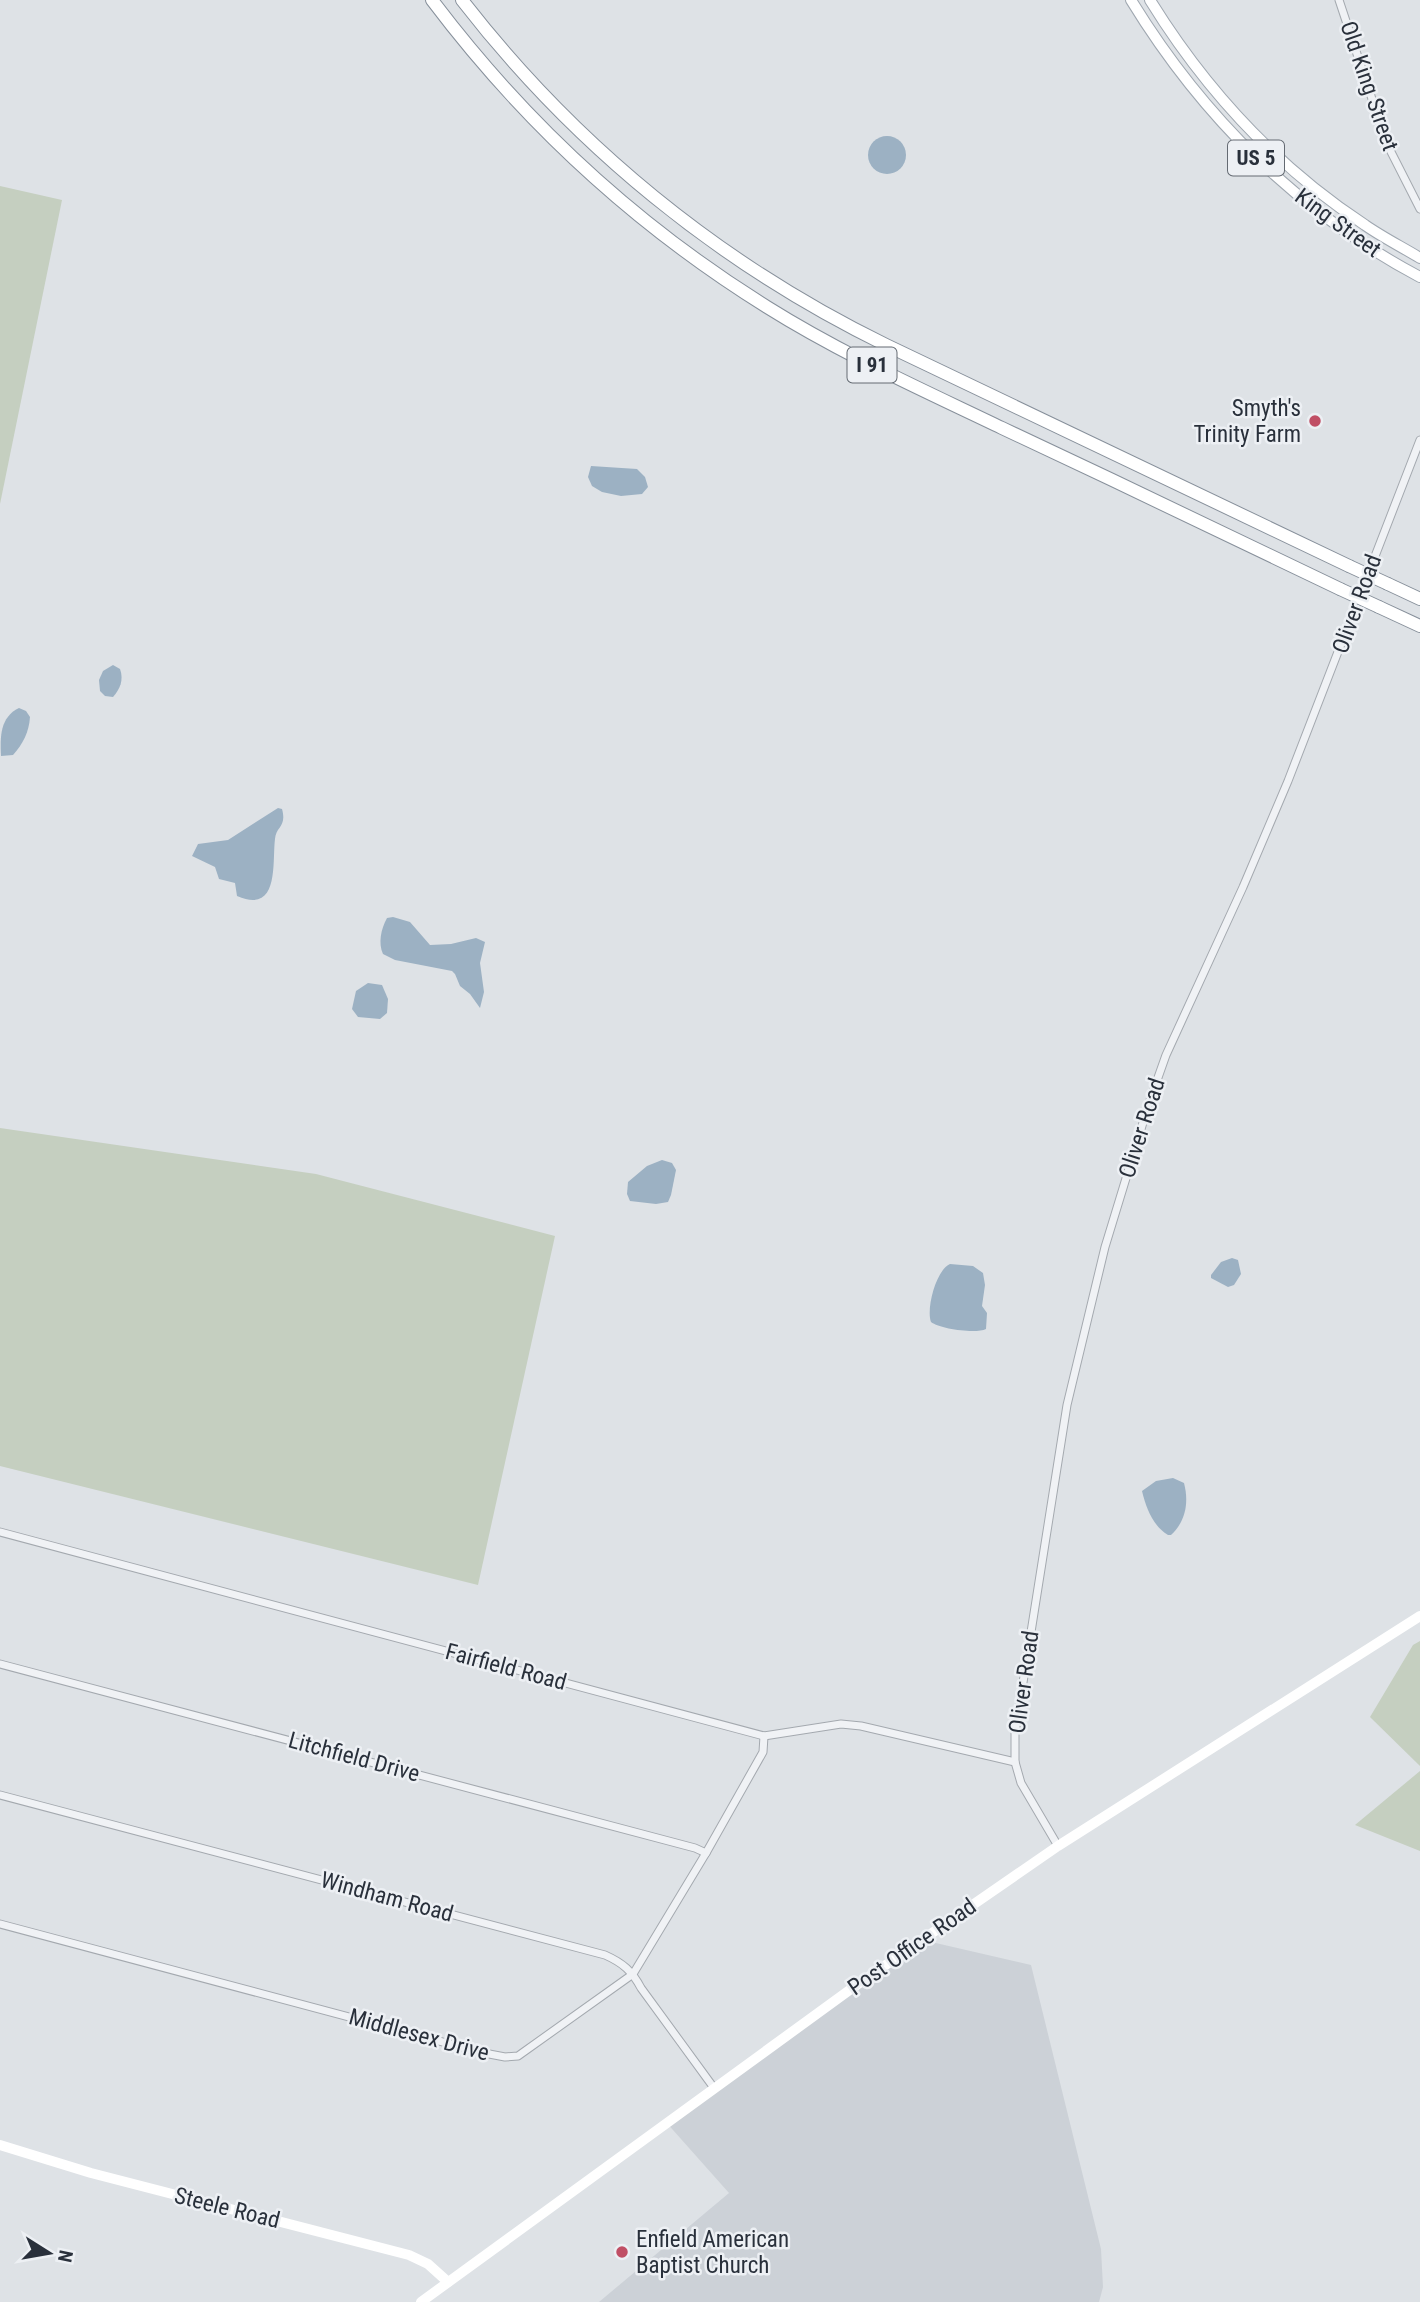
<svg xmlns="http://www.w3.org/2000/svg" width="1420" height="2302" font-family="'Roboto Condensed',sans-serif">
  <rect width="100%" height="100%" fill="#dee2e6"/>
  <path fill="#ccd1d7" d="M927,1941L1031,1965L1101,2249L1103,2287L1099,2302H599L729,2193L665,2121Z"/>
  <g fill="#c5cfc0">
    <path d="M0,186L62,200L0,504Z"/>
    <path d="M0,1128L316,1174L555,1236L478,1585L0,1466Z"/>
    <path d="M1420,1641V1766L1370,1717L1413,1645Z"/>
    <path d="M1420,1771V1851L1355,1825Z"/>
  </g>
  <g fill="#9cb1c3">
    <circle cx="887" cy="155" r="19"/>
    <path d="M591,466L637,469L645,477L648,487L642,494L621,496L602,492L592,486L588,477Z"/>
    <path d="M113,665L120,669C124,680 120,689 113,697L105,696L100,691L99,680L103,671Z"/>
    <path d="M19,708L26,711L30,717C29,732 23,744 13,755L1,756C0,737 0,717 19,708Z"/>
    <path d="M278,808L282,809C287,827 276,826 275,839C272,862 280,915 237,896L235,883L219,879L215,867L192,856L198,844L228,840Z"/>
    <path d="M393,917L410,922L430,945L451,944L476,938L485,942L480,963L484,992L480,1008L470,994L460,986L455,974L452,971L395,960L383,954C378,943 381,929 387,918Z"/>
    <path d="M368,983L382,985L388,999L387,1013L380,1019L358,1017L352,1009L356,991Z"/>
    <path d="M662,1160L672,1163L676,1170L671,1195L668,1202L656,1204L630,1201L627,1194L628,1182L647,1166Z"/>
    <path d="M1232,1258L1238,1260L1241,1274L1234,1285L1228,1287L1211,1278V1275L1221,1262Z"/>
    <path d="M950,1264L973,1266L983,1273L985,1285L982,1306L987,1313L986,1329C976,1334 940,1329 931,1322C926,1309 936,1270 950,1264Z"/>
    <path d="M1173,1478L1184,1483C1189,1502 1186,1521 1171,1535H1168C1153,1526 1146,1508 1142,1491L1156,1481Z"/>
  </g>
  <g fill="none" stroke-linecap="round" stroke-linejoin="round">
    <g stroke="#a4a9af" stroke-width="9">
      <g id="street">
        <path d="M1339,0L1387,144L1420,209"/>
        <path d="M0,1532L764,1736L841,1724L861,1726L1015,1762"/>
        <path d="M0,1664L695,1848L706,1853"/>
        <path d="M0,1795L605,1955C623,1963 632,1971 641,1988L714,2088"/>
        <path d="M1058,1846L1021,1783L1015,1762V1733L1067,1405L1105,1247L1149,1103L1166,1055L1243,887L1288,781L1420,440"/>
        <path d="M0,1924L484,2053L505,2057L518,2056L633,1974L706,1853L763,1752L764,1736"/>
      </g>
    </g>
    <g stroke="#9fa7b0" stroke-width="12">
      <g id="primary">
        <path d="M1131,0C1202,116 1299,213 1420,277"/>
        <path d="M1150,0C1205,89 1277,167 1365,225C1382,237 1402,247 1420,258"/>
      </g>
    </g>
    <g stroke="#87909b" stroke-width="14">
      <g id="highway">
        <path d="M432,0C524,122 637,226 767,307C842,354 923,390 1002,428C1115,481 1228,535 1340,589"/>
        <path d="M462,0C575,146 720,264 886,345L1349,566"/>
        <path d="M1388,584L1420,599"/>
        <path d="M1379,607L1420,626"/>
      </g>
    </g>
    <use href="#street" stroke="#f0f2f5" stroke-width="7"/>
    <g stroke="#fff" stroke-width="10">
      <path d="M0,2145L91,2173L409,2255L428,2264L448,2282"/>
      <path d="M421,2302L851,1989L1058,1846L1420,1616"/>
    </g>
    <use href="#primary" stroke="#fff" stroke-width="10"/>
    <use href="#highway" stroke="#fff" stroke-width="12"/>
    <g stroke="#87909b" stroke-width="14" stroke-linecap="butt">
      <g id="highway-bridge">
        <path d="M1349,566L1388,584"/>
        <path d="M1340,589L1379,607"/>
      </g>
    </g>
    <use href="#highway-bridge" stroke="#fff" stroke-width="12"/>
  </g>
  <g fill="#c04f65" stroke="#edf0f4" stroke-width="2.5">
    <circle cx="1315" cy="421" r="7"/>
    <circle cx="622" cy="2252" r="7"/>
  </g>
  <g text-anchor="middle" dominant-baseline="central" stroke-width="5" stroke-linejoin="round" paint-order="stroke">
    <g fill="#edf0f4" stroke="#646a72" stroke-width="2">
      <rect x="1228" y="140.5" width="56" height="35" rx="5"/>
      <rect x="847.5" y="347.5" width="49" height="35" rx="5"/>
    </g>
    <g font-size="21" font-weight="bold" fill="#29303b">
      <text x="1256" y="158">US 5</text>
      <text x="872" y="365">I 91</text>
    </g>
    <g font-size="23" fill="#29303b" stroke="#edf0f4">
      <text transform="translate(1369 86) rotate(71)">Old King Street</text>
      <text transform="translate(1338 223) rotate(36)">King Street</text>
      <text transform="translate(1357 604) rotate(-70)">Oliver Road</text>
      <text transform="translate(1142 1128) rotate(-72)">Oliver Road</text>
      <text transform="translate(506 1667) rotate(15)">Fairfield Road</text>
      <text transform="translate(1024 1682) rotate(-82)">Oliver Road</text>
      <text transform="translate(354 1757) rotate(15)">Litchfield Drive</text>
      <text transform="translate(387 1897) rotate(15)">Windham Road</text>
      <text transform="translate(912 1947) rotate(-35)">Post Office Road</text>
      <text transform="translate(419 2035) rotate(15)">Middlesex Drive</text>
      <text transform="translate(227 2208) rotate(14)">Steele Road</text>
    </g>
    <g font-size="23" fill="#29303b" stroke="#edf0f4" text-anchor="end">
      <text x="1301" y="408">Smyth's<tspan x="1301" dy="26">Trinity Farm</tspan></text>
      <text x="636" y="2239" text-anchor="start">Enfield American<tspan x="636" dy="26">Baptist Church</tspan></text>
    </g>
  </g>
  <g transform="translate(49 2253) rotate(101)" stroke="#edf0f4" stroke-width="5" paint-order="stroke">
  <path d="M0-5L12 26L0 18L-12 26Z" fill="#29303b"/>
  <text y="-10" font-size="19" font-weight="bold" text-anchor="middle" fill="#29303b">N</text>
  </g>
</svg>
